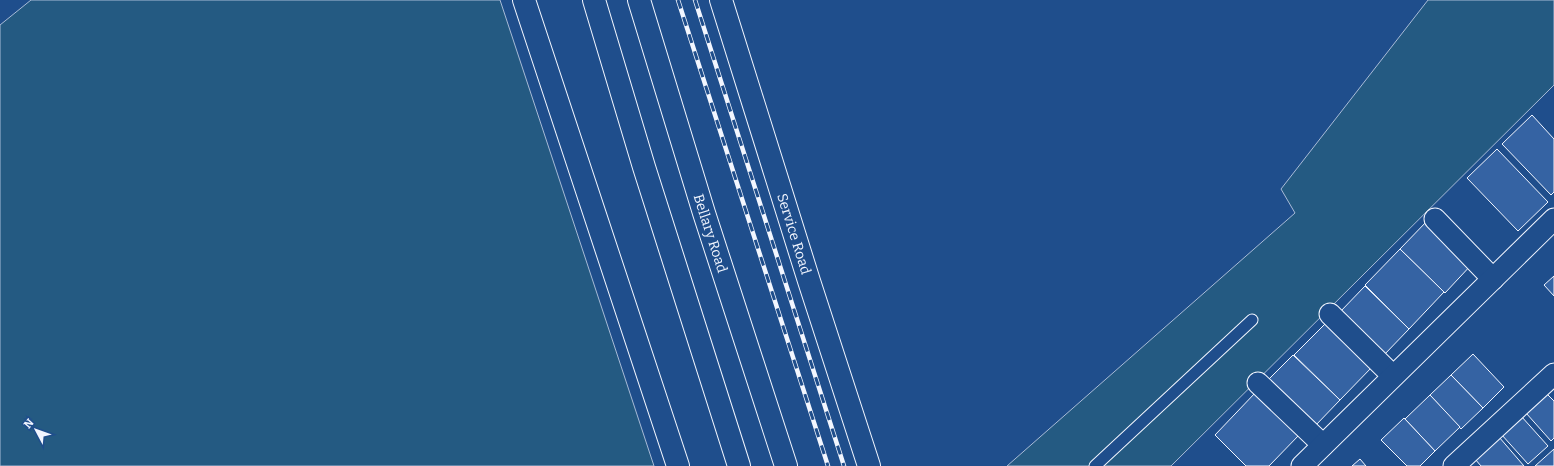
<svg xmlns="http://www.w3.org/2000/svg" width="1554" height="466" font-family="Bitter,serif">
  <rect width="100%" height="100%" fill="#1f4e8c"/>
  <g fill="#245a82" stroke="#a8bbd7">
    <path d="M31,0H500L654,466H0V25Z"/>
    <path d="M1428,0H1554V85L1171,466H1007L1295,213L1281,189Z"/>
  </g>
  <g fill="#3563a3" stroke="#f2f6ff">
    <path d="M1532,115L1554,139V192L1551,195L1502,144Z"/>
    <path d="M1497,149L1548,202L1518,231L1467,178Z"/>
    <path d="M1428,220L1473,263L1445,293L1400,249Z"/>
    <path d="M1400,249L1444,292L1409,329L1365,285Z"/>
    <path d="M1554,276V296L1544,285Z"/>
    <path d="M1365,286L1409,329L1383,356L1339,313Z"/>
    <path d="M1327,322L1373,366L1340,400L1294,355Z"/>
    <path d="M1473,354L1504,387L1483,408L1451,375Z"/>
    <path d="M1293,355L1340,400L1314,427L1267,381Z"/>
    <path d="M1451,375L1483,408L1461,429L1430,395Z"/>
    <path d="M1256,392L1300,434L1269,466H1246L1215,435Z"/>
    <path d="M1547,394L1554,401V438L1551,441L1526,413Z"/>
    <path d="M1430,395L1460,427L1435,451L1405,419Z"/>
    <path d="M1521,416L1548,446L1528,464L1501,434Z"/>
    <path d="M1404,418L1435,451L1420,466H1407L1381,440Z"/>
    <path d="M1499,437L1524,466H1481L1475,459Z"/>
    <path d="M1554,449V466H1535Z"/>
    <path d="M1360,459L1366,466H1352Z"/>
  </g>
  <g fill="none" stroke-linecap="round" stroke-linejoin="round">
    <g stroke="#f2f6ff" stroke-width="13">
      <path id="service" d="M1095,466L1252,320"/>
    </g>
    <g stroke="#f2f6ff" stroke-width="23">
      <g id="minor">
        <path d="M1435,219L1493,279"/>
        <path d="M1330,314L1393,376"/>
        <path d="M1258,383L1323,445"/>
        <path d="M1302,466L1554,219"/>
        <path d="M1454,466L1554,374"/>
      </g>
    </g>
    <g stroke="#f2f6ff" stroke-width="24">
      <g id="secondary">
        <path d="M524,0L678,466"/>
        <path id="s1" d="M721,0L809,281L869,466"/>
      </g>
    </g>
    <g stroke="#f2f6ff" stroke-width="24">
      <g id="trunk">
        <path d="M594,0L644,167L739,466"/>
        <path id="s2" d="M639,0L704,213L786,466"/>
      </g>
    </g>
    <use href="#service" stroke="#1f4e8c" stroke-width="11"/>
    <use href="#minor" stroke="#1f4e8c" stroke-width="21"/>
    <use href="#secondary" stroke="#1f4e8c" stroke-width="22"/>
    <use href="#trunk" stroke="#1f4e8c" stroke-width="22"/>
    <g stroke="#f2f6ff" stroke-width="4.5">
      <g id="rail">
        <path d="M678,0L828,466"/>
        <path d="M695,0L844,466"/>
      </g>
    </g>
    <use href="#rail" stroke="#1f4e8c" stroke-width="3" stroke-dasharray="9" stroke-linecap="butt"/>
  </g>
  <g text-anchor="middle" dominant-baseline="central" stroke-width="3" stroke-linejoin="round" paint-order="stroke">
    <g font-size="14" fill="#f2f6ff" stroke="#1f4e8c">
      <text stroke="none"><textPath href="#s1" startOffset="245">Service Road</textPath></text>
      <text stroke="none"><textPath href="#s2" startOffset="244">Bellary Road</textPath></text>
    </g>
  </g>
  <g transform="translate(36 430) rotate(311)" stroke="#1f4e8c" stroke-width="3" paint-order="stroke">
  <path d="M0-3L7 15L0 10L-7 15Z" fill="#f2f6ff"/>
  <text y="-6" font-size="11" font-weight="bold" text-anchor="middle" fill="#f2f6ff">N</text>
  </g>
</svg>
